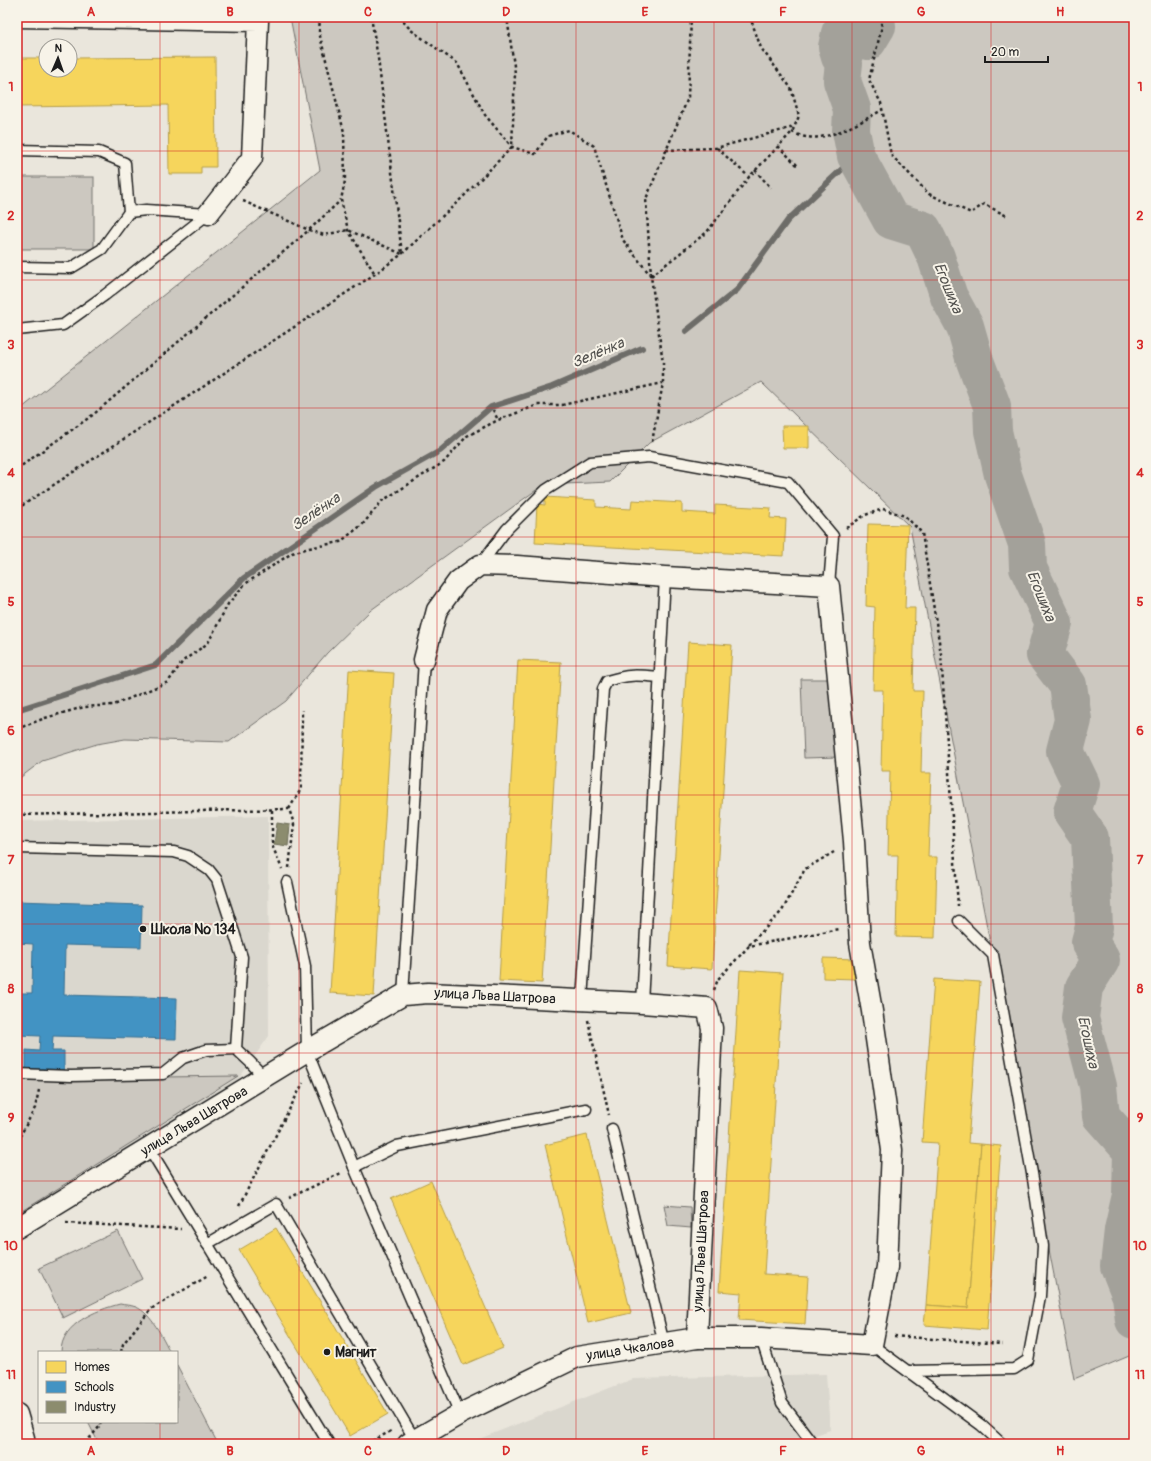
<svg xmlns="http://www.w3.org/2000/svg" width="1151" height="1461" font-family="Pangolin,sans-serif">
  <rect width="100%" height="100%" fill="#eae6dc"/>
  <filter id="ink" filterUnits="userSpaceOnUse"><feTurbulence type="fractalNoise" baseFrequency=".025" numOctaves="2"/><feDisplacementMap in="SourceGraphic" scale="8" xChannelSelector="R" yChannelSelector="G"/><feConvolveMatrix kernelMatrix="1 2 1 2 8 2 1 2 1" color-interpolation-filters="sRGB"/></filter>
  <g filter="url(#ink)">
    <g fill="#dad7ce">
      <path d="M268,816L269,1036L235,1084L17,1218V821Z"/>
      <path d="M826,1374L830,1430L790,1444H466L633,1379Z"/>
    </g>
    <g fill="#ccc8c0" stroke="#74726e">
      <path d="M290,17H1134V1354L1074,1379L910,527L761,382L649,443L610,482L543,485L371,610L327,653L286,701L229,742L125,739L97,744L42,761L17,780V412L320,170Z"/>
      <rect x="17" y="177" width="77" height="72"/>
      <path d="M801,679H832L839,757L804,758Z"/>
      <path d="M238,1076L17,1214V1079Z"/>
      <path d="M664,1205L690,1207L691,1228L668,1226Z"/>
      <path d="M118,1231L142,1279L63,1318L39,1268Z"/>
      <path d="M120,1304C124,1305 131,1305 136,1307C151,1313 163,1338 170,1352H61C61,1324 96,1310 120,1304Z"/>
      <path d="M177,1365L218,1444H99L88,1422H177Z"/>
    </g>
    <g fill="#f6d55c" stroke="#b59e49">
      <path d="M215,57L216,167H201V174H169L168,105L17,107V58H46V70H70V58Z"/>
      <path d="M782,426H809V448H783Z"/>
      <path d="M545,497L596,500V507L631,509L632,500L682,503V512L715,514V505L771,508L770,518L786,519L784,556L535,543L537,504L545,505Z"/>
      <path d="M868,524L908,525L905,608H915L913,691H923L921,773H931L928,857H937L935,938L896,937L898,855H888L890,771H881L883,690H873L875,607L866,606Z"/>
      <path d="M688,642L732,645L712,969L668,966Z"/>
      <path d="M518,660L561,662L542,983L499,981Z"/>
      <path d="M349,670L394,673L374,996L330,993Z"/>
      <path d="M823,958L856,959L855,979L823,978Z"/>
      <path d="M740,970L783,973L764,1274L808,1277L805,1324L739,1320L741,1293L719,1291Z"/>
      <path d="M934,979L980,982L968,1143L981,1144L968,1308L926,1305L938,1143L922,1142Z"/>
      <path d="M587,1135L631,1313L588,1323L545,1145Z"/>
      <path d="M981,1144L1001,1146L987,1330L924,1325L926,1305L968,1308Z"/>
      <path d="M431,1181L503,1348L463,1365L391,1199Z"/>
      <path d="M276,1228L388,1414L350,1436L239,1250Z"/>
    </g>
    <path fill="#4393c3" stroke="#376f91" d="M17,901L142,905L141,947L65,945L64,995L177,998L176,1039L53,1036L52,1051H64V1070L26,1069V1050L39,1051L40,1036L17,1035V993H32L33,944L17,943Z"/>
    <path fill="#8c8c6e" stroke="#6a6a55" d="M277,823L290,825L288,846L274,844Z"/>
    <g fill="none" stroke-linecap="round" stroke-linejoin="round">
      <g stroke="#6d6c68" stroke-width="6">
        <path d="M686,331L737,290L788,220L856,156"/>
        <path d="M17,710L156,665L244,578L376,487L440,451L491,407L552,387L642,348"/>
      </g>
      <path stroke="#a3a19a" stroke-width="38" d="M873,17L877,26L868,41L851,30L840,33L837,47L840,57L844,63L842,81L852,109L851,131L856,156L891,220L923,230L936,257L949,297L965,326L975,361L992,406L993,431L1003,475L1027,544L1028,568L1054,623L1045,655L1068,685L1073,720L1065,751L1081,784L1072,812L1090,838L1094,927L1090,942L1101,960L1084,987L1080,1018L1098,1086L1101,1116L1132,1151L1131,1195L1123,1230L1119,1266L1131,1296L1134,1320"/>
      <g stroke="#1c1c1c" stroke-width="13">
        <g id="service">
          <path d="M17,150L99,152L125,163L129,212L146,210L208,214L105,295L63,325L17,330"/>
          <path d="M17,267L71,268L102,249L129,212"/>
          <path d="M480,565L507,529L546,490L590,462L649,457L788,482L833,536L829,586"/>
          <path d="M17,848L174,852L188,856L209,870L217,880L242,957L236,1049L250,1062L265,1078"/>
          <path d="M287,882L305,966L307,1051L354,1167L460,1414"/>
          <path d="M403,995L424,660"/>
          <path d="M582,1000L603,689L607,681C629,674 637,675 659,677"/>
          <path d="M642,1003L665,577"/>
          <path d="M17,1074L71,1076L163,1074L183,1058L206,1050L236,1049"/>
          <path d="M612,1129L664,1344"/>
          <path d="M149,1148L329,1444"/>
          <path d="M354,1167L397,1146L586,1109"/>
          <path d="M207,1244L276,1204L415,1440"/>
          <path d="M761,1338L782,1403L813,1444"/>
          <path d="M872,1345L981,1425L1002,1444"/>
          <path d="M908,1371L1014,1369L1028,1360L1040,1296L1043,1246L1033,1179L993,955L959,921"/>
        </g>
      </g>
      <g stroke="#1c1c1c" stroke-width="23">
        <g id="minor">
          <path d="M17,17L258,21L252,158L208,214"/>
          <path d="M17,1228L307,1051L403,995L428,993L642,1003L707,1008L712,1028L697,1338"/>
          <path d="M17,1414L24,1438V1444"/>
          <path d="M408,1444L460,1414L577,1357L697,1338H761L872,1345L887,1267L892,1150L872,1011L860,943L854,841L829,586L665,577L517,566L480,565L458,581L437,610L424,660"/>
        </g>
      </g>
      <g stroke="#1c1c1c" stroke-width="2.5" stroke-dasharray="3 3" stroke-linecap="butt">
        <path d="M320,17L319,32L344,132L345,181L341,200L348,230L375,274"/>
        <path d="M371,17L378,58L402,254"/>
        <path d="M399,17L411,30L457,63L485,115L512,147L535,154L548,136L569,130L594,146L623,240L651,276"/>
        <path d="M879,17L882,26L869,80L881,103L891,155L929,194L971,213L984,204L1007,216"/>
        <path d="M792,132C796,134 802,137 807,137C829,141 863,121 882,110"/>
        <path d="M778,146L799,167"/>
        <path d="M717,148L749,177"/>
        <path d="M666,150L716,148L794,127"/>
        <path d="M755,170L771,188"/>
        <path d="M243,201L309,230L324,235L348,230L402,254"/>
        <path d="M651,275L646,199L688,98L691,17"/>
        <path d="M493,410L498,420"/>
        <path d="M652,442L663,383V363L651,276L707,232L749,177L792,132L799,116L791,88L761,48L750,17"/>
        <path d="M17,469L94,414L309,230L341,200"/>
        <path d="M17,509L375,274L402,254L464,196L512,147L515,73L507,17"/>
        <path d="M846,528L865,515L883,509L905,516L922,533L941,654L958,906"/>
        <path d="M17,729L45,718L84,707L114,705L168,682L183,661L208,643L228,604L245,584L292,553L309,548L340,542L363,524L382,501L444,462L467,436L498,420L538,405H562L663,383"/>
        <path d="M272,810V845L282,869"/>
        <path d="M17,815L289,809"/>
        <path d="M289,868L294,824L289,809L301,789L302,710"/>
        <path d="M749,945L782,911L805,869L834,852"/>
        <path d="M714,990L718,979L749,946L839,929"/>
        <path d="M588,1020L609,1115"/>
        <path d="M17,1142L35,1108L39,1090"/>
        <path d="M289,1198L341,1173"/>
        <path d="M239,1206L303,1083"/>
        <path d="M66,1223L181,1229"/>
        <path d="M894,1336L1002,1344"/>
        <path d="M121,1352L123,1344L151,1309L208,1276"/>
        <path d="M88,1444V1440L100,1426L101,1422"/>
        <path d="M367,1444L391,1431"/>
      </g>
      <use href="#service" stroke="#f7f3e8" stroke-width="10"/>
      <use href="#minor" stroke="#f7f3e8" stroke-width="20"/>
    </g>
  </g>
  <path fill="none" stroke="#d62828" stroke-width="1" stroke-opacity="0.55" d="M160,17V1352M299,17V1444M437,17V1444M576,17V1444M714,17V1444M852,17V1444M991,17V1444M17,151H1134M17,280H1134M17,408H1134M17,537H1134M17,666H1134M17,795H1134M17,924H1134M17,1053H1134M17,1181H1134M17,1310H1134M160,1422V1444"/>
  <g fill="#1c1c1c" stroke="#f7f3e8" stroke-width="1.5">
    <circle cx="143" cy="929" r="4"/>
    <circle cx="327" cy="1352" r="4"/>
  </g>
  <g text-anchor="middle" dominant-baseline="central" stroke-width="4" stroke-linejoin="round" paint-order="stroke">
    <g font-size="14" font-weight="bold" fill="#1c1c1c" stroke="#f7f3e8" text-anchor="start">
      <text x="151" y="929">Школа № 134</text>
      <text x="335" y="1352">Магнит</text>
    </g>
    <g font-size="14" fill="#1c1c1c" stroke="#f7f3e8">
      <text transform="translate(495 996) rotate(3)">улица Льва Шатрова</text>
      <text transform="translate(194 1121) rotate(-31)">улица Льва Шатрова</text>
      <text transform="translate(701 1251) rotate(-87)">улица Льва Шатрова</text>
      <text transform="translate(630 1349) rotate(-9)">улица Чкалова</text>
    </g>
    <g font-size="15" font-style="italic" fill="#52514e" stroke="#f7f3e8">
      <text transform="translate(948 288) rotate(68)">Егошиха</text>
      <text transform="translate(598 353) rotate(-23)">Зелёнка</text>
      <text transform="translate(316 512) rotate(-34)">Зелёнка</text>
      <text transform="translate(1041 596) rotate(68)">Егошиха</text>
      <text transform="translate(1088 1042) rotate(78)">Егошиха</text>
    </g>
  </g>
  <rect width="1151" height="1461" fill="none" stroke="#f7f3e8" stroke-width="44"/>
  <rect x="38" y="1351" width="140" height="72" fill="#f7f3e8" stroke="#9f9d96"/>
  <rect x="46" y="1361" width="20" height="12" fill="#f6d55c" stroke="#9f9d96"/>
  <text x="74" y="1371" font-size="12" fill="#1c1c1c">Homes</text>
  <rect x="46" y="1381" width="20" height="12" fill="#4393c3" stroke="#9f9d96"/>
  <text x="74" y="1391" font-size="12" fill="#1c1c1c">Schools</text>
  <rect x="46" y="1401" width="20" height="12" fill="#8c8c6e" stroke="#9f9d96"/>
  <text x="74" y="1411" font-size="12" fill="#1c1c1c">Industry</text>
  <g transform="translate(58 58) rotate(2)"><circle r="19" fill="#f7f3e8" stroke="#9f9d96"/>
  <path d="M0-3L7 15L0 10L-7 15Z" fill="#1c1c1c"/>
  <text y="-6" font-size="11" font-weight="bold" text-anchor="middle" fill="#1c1c1c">N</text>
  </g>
  <path d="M985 56v6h63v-6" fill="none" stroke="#1c1c1c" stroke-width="2"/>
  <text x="991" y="56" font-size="12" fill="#1c1c1c" stroke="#f7f3e8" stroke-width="3" paint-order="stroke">20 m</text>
  <rect x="22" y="22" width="1107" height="1417" fill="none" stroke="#d62828" stroke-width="1.5"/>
  <g font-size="13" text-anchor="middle" font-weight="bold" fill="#d62828">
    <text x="91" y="16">A</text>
    <text x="230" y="16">B</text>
    <text x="368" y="16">C</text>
    <text x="506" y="16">D</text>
    <text x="645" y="16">E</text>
    <text x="783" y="16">F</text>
    <text x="921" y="16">G</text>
    <text x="1060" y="16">H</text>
    <text x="11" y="91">1</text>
    <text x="1140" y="91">1</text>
    <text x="11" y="220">2</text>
    <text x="1140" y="220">2</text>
    <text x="11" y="349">3</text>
    <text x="1140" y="349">3</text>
    <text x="11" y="477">4</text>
    <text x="1140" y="477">4</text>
    <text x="11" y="606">5</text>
    <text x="1140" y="606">5</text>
    <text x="11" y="735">6</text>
    <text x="1140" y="735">6</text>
    <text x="11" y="864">7</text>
    <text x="1140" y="864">7</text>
    <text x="11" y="993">8</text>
    <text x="1140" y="993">8</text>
    <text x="11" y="1122">9</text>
    <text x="1140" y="1122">9</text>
    <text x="11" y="1250">10</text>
    <text x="1140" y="1250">10</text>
    <text x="11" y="1379">11</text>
    <text x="1140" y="1379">11</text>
    <text x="91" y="1455">A</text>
    <text x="230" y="1455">B</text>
    <text x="368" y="1455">C</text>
    <text x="506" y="1455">D</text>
    <text x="645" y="1455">E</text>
    <text x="783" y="1455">F</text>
    <text x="921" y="1455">G</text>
    <text x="1060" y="1455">H</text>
  </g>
</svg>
